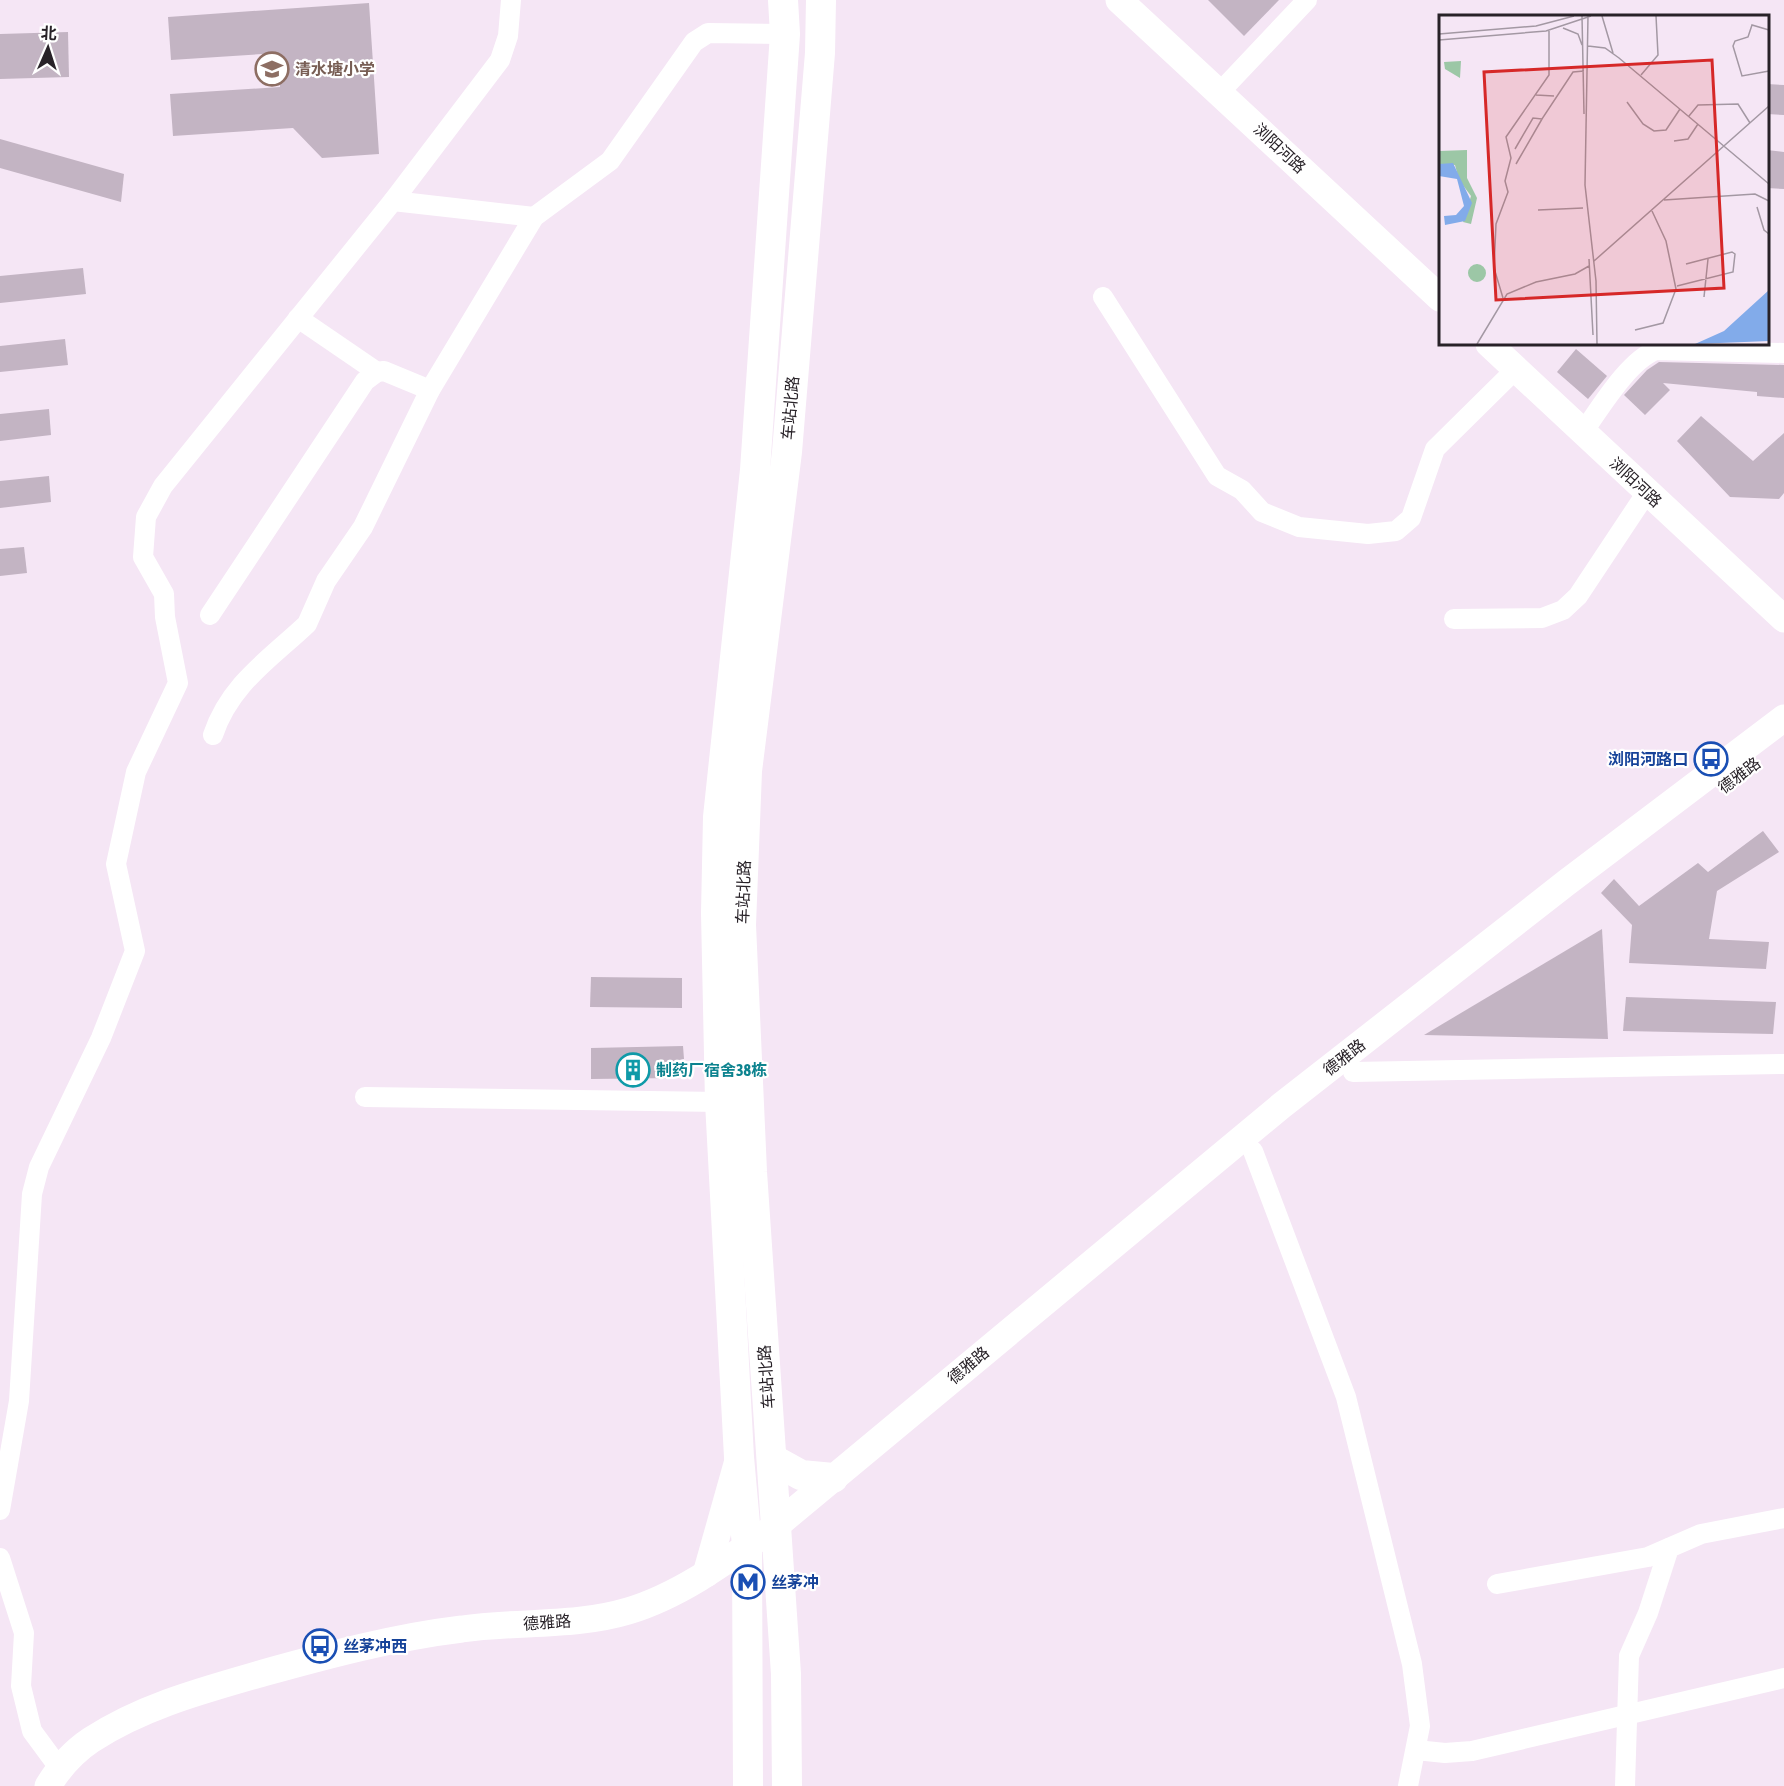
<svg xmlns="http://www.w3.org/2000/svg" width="1784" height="1786" font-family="'Asap Condensed','Noto Sans SC',sans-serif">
  <rect width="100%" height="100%" fill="#f5e6f5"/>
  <g fill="#c3b4c3">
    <path d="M1208,0H1279L1244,36Z"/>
    <path d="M369,3L379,154L322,158L293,128L173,136L170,94L280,87L278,53L171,60L168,17Z"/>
    <path d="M68,32L69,77L0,79V34Z"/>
    <path d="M1767,84L1784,85V115L1767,114Z"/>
    <path d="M0,139L124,174L121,202L0,168Z"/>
    <path d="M1767,150L1784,152V189L1767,188Z"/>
    <path d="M83,268L86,294L0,303V276Z"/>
    <path d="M65,339L68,365L0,372V346Z"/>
    <path d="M1576,349L1607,376L1588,399L1557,372Z"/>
    <path d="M1659,362L1784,365V398L1757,396V392L1663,383L1670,390L1645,415L1624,395L1647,370Z"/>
    <path d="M49,409L51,435L0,441V414Z"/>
    <path d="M1701,416L1753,461L1784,433V493L1779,499L1730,497L1677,441Z"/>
    <path d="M49,476L51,502L0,508V481Z"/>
    <path d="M24,547L27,573L0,576V549Z"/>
    <path d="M1763,831L1779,852L1717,891L1709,939L1769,942L1766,969L1629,963L1632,925L1601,893L1614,879L1639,906L1698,863L1708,872Z"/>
    <path d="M1602,929L1608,1039L1424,1035Z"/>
    <path d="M591,977L682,978V1008L590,1007Z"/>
    <path d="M1626,997L1776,1002L1773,1034L1623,1031Z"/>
    <path d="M683,1046L684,1059L674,1061L675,1078L591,1079V1048Z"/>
  </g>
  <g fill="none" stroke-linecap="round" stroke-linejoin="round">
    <g stroke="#fff" stroke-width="20">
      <path d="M1220,92L1307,0"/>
      <path d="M393,201L534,217"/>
      <path d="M1103,297L1217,476L1242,490L1262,512L1299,527L1368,534L1396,531L1411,518L1435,449L1516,369"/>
      <path d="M298,318L377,372"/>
      <path d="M1583,432C1601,407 1628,361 1656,350L1784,353"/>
      <path d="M210,615L365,381L377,372L384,371L430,390L534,217L610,161L694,42L708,33L785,34"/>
      <path d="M1454,619L1542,618L1563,610L1578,596L1647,492"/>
      <path d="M213,735C230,684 270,659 307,624L326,581L363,527L430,390"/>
      <path d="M1353,1072L1784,1064"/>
      <path d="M365,1097L720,1102"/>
      <path d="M1253,1151L1346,1397L1412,1664L1420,1726L1408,1786"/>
      <path d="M0,1510L19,1401L32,1194L39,1167L101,1038L135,951L116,864L136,772L178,683L165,617L164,594L143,557L146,517L163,486L393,201L500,60L508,36L511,0"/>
      <path d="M0,1558L24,1633L21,1686L32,1731L60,1769"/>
      <path d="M1497,1584L1648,1557L1701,1534L1784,1518"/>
      <path d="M1416,1750L1445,1753L1472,1751L1784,1678"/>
      <path d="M1625,1786L1629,1656L1648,1613L1669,1548"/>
    </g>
    <g stroke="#fff" stroke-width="27">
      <path d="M1119,0L1440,298"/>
      <path d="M1489,344L1784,619"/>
      <path d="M706,1574L737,1464"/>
      <path d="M48,1786C59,1768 73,1752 91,1740C143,1706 204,1690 263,1673C328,1655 395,1637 462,1629C517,1621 575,1627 628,1611C682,1595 732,1557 777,1525L1281,1106L1566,883L1784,718"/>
    </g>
    <g stroke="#fff" stroke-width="30">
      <path d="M772,1459L801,1475L833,1478"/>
      <path d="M748,1786L747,1546L739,1457L720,1102L716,913L718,817L755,470L785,34L783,0"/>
      <path d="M787,1786L786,1674L752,1172L741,925L747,771L787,452L820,53L821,0"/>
    </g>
  </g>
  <defs>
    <g id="school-ring" transform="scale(1.725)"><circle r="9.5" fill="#fff" stroke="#8d6e63" stroke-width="1.5"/><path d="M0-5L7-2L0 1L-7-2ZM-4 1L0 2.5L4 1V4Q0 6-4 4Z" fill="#8d6e63"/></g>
    <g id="bus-ring" transform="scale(1.725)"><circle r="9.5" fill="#fff" stroke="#1a4fb4" stroke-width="1.5"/><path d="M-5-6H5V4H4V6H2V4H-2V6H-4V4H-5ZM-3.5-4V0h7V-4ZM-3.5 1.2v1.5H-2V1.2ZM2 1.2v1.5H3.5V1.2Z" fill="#1a4fb4"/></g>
    <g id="building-ring" transform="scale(1.725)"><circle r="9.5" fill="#fff" stroke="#0f9aa8" stroke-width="1.5"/><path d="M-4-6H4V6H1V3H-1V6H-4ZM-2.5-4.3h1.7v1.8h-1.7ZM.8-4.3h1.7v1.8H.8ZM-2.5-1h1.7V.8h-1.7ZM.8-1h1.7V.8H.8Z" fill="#0f9aa8"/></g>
    <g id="metro-ring" transform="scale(1.725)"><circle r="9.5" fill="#fff" stroke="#1a4fb4" stroke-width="1.5"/><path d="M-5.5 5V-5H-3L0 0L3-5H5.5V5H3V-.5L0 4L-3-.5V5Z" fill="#1a4fb4"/></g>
  </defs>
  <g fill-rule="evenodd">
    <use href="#school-ring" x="272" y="69"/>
    <use href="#bus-ring" x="1711" y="759"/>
    <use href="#building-ring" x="633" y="1070"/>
    <use href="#metro-ring" x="748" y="1582"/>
    <use href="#bus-ring" x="320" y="1646"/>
  </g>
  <g text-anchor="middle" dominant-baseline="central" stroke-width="4.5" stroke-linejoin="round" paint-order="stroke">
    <g font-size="16" font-weight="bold" fill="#785e54" stroke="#fff" text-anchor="start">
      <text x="295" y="69">清水塘小学</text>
    </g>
    <g font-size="16" fill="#282228" stroke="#fff">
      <text transform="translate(1280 148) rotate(43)">浏阳河路</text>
      <text transform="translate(790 408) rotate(-85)">车站北路</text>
      <text transform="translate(1636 482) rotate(43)">浏阳河路</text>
      <text transform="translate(1739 775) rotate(-37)">德雅路</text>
      <text transform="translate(743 892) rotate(-88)">车站北路</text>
      <text transform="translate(1344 1057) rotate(-38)">德雅路</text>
      <text transform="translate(968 1365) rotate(-40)">德雅路</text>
      <text transform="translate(766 1377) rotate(-94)">车站北路</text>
      <text transform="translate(547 1622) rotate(-4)">德雅路</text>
    </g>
    <g font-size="16" font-weight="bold" fill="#164399" stroke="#fff" text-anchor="start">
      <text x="1688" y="759" text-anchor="end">浏阳河路口</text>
      <text x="771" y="1582">丝茅冲</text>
      <text x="343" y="1646">丝茅冲西</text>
    </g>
    <g font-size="16" font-weight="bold" fill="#0d838f" stroke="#fff" text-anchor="start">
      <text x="656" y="1070">制药厂宿舍38栋</text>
    </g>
  </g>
  <g transform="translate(1439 15)">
    <rect width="330" height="330" fill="#f5e6f5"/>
    <path d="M22,46L21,63L6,54L5,47ZM28,135V163L38,183L32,209L24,207L32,181L20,165L16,150L0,149V136ZM29 258a9 9 0 1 1 18 0a9 9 0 1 1-18 0Z" fill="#9cc7a6"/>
    <path d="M14,148L33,188L26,206L6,210L5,201L17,200L25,191L18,164L0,161V149ZM330,275V326L256,329L285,316Z" fill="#82abea"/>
    <path fill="none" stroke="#a398a3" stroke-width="1.5" d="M143,1L145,99M149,1L146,170L157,266L158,329M163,1L174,38M124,13L139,19L143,30M330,15L313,10L309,22L296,26L294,31L303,61L330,56M0,19L97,11L135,1M0,25L107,16L152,1M149,31L166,33L180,43L330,169M202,60L219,40L217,1M97,80L115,81M188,87L204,109L215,116L227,115L241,94M250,101L259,90L299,89L311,108M235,126L249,124L259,109M76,134L94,103L103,104L134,57L145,56M77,149L103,104M225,185L316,179L330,186M318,192L325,215L330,219M99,195L144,193M150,244L154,320M155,246L330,91M238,271L294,257L296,239L293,237L247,249M265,282L269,244M64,283L55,253L57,209L69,177L66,166L72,143L67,122L110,60V16M196,315L224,308L237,274L227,226L213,196M38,329L68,279L97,267L136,259L150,251"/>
    <path fill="#d62828" fill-opacity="0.15" stroke="#d62828" stroke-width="3" d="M273,45L285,273L57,285L45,57Z"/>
    <rect width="330" height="330" fill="none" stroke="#282228" stroke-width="3"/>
  </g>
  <g transform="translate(48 48) rotate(3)" stroke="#ffffff" stroke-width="4.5" paint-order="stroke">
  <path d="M0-4.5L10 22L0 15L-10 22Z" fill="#282228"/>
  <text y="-9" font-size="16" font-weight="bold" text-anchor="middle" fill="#282228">北</text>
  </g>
</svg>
